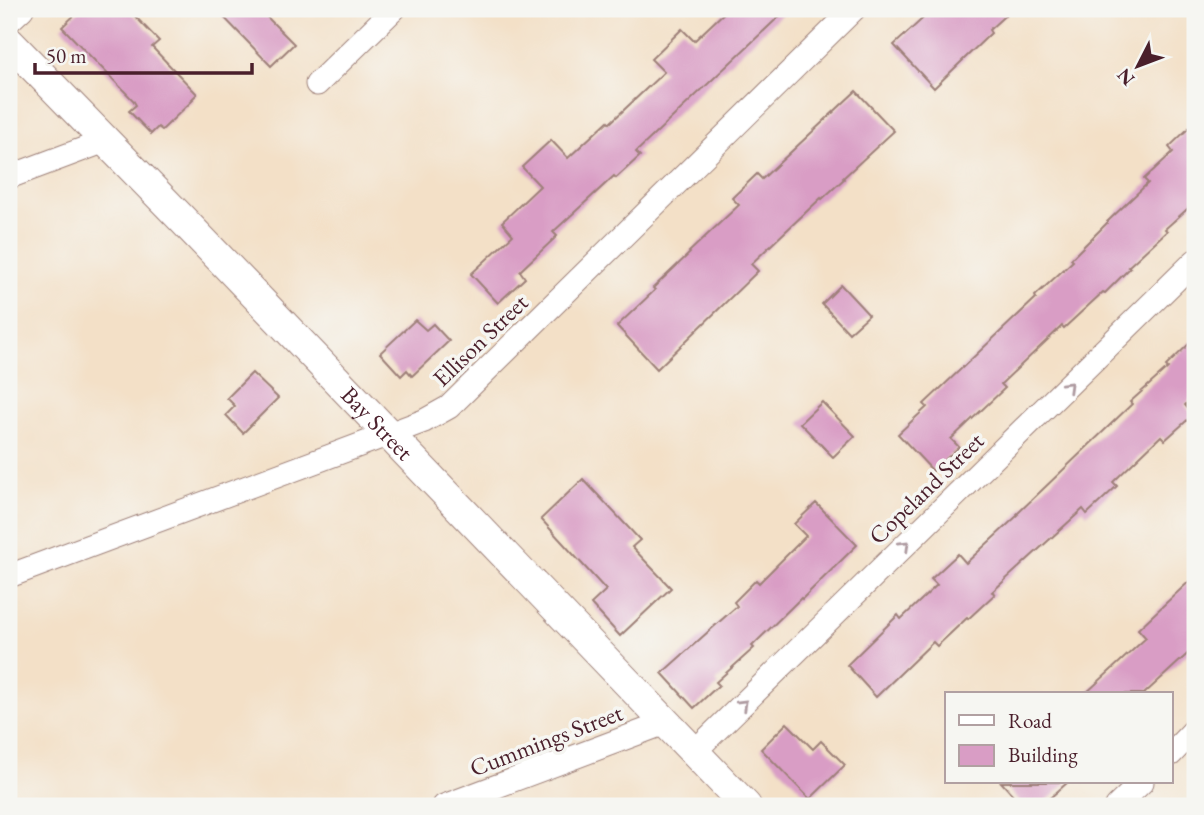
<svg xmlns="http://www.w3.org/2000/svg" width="1204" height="815" font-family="'EB Garamond',serif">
  <rect width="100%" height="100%" fill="#f6f6f2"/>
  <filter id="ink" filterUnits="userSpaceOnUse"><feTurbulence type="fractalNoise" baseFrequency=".0143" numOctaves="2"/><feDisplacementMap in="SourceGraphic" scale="14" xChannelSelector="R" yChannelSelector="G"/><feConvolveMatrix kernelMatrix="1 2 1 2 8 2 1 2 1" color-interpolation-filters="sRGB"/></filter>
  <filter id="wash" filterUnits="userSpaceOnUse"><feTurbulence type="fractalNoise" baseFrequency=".00686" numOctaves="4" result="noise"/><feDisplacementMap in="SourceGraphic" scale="28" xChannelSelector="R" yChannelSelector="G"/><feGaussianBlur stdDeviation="1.57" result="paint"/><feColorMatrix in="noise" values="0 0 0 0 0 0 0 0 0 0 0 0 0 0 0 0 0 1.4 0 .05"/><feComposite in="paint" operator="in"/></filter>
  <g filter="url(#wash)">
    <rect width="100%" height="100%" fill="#f3e0c7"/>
    <g id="blocks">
      <g fill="#d99dc5">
        <path d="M81,9H128L159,41L152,47L197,94L192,99L193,100L162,130L158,127L151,134L129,111L136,105L133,100L62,27Z"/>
        <path d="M216,9H259L294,44L271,66Z"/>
        <path d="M728,9H787L636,152L640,156L616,178L614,176L553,232L557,236L520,271L525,278L498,303L471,274L513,235L502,222L540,186L522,167L551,140L568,158L608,121L610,123L664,72L651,59L682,29L694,41Z"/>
        <path d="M933,9H1012L989,30L991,33L934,88L894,45Z"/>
        <path d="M856,91L894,131L843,178L844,179L822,199L821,198L751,264L758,271L657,369L617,326L655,290L653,288L690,253L689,252L739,205L732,198L757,174L762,179Z"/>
        <path d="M1195,122V202L1165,229L1167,231L1128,267L1130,268L1105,293L1103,292L1064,328L1062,326L1001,384L1005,388L951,439L959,447L933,471L898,434L927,407L924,404L1036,298L1035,296L1073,261L1071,259L1107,223V222L1148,183L1144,179L1173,152L1169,147Z"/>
        <path d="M841,285L869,315L849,333L822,304Z"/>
        <path d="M415,320L426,330L433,324L449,341L412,376L407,370L401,376L380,353Z"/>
        <path d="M1195,338V395L1185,405L1193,415L1165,440L1161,436L1113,482L1117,486L1087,514L1083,509L992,592L995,594L968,619L967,618L937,646L933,642L876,697L847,665L898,615L901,619L937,585L931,579L958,554L966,563L1018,515L1017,514L1132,404L1130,402L1168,368L1166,366Z"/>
        <path d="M252,373L278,398L243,433L226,415L235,406L227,398Z"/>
        <path d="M822,402L855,436L833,457L800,423Z"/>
        <path d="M583,479L640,540L632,547L671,588L620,636L591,604L606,590L541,519Z"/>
        <path d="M816,503L857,545L802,599L801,598L752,646L754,648L716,682L719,685L694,708L662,673L737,606L734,602L756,580L759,583L806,536L794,524Z"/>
        <path d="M1195,576V647L1144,694H1085L1146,638L1138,629Z"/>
        <path d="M787,723L813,749L821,741L845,765L810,799L761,749Z"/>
        <path d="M1001,782H1068L1041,806H1023Z"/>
      </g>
    </g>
  </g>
  <g filter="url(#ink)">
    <use href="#blocks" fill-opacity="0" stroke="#9e8079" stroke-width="2"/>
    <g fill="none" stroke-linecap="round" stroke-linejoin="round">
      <g stroke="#9e8079" stroke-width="25">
        <g id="minor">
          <path d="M9,21L22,9"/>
          <path d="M317,84L394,9"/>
          <path d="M9,177L105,141"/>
          <path d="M9,576L424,421L449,407L854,9"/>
          <path d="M694,752L1195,261"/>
          <path d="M1171,754L1195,729"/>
          <path d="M444,806L665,723"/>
          <path d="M1117,806L1142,782"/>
        </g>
      </g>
      <g stroke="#9e8079" stroke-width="32">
        <g id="tertiary">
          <path id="s1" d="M9,42L181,218L746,806"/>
        </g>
      </g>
      <use href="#minor" stroke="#fff" stroke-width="23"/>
      <use href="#tertiary" stroke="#fff" stroke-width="30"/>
    </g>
    <defs><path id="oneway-chevron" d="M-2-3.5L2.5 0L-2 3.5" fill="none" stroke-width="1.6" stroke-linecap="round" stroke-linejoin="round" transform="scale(1.75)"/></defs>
    <g stroke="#ae9aa0">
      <use href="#oneway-chevron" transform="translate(1068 386) rotate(-44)"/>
      <use href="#oneway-chevron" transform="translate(905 545) rotate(-44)"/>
      <use href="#oneway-chevron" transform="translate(743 704) rotate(-44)"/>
    </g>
  </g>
  <g text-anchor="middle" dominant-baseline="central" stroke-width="7" stroke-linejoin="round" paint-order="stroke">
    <g font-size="24" fill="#4a1f2b" stroke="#f6f6f2">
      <text transform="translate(480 340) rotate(-44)">Ellison Street</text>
      <text stroke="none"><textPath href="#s1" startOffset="530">Bay Street</textPath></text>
      <text transform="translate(926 488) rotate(-44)">Copeland Street</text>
      <text transform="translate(546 740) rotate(-21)">Cummings Street</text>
    </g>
  </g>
  <rect width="1204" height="815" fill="none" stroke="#f6f6f2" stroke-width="35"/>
  <rect x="945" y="692" width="228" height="91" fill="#f6f6f2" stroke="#b1a0a2" stroke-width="2"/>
  <rect x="959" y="715" width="35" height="10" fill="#ffffff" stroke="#b1a0a2" stroke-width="2"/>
  <text x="1008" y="728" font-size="21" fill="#4a1f2b">Road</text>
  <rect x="959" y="745" width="35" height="21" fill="#d99dc5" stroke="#b1a0a2" stroke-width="2"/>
  <text x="1008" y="762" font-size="21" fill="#4a1f2b">Building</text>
  <g transform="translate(1138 66) rotate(228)" stroke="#f6f6f2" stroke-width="5" paint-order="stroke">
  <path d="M0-5L12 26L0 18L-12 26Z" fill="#4a1f2b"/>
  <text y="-10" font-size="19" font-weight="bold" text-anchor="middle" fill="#4a1f2b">N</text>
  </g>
  <path d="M35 63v10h217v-10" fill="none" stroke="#4a1f2b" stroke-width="3.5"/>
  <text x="46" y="63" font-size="21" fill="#4a1f2b" stroke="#f6f6f2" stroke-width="5" paint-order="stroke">50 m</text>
</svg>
